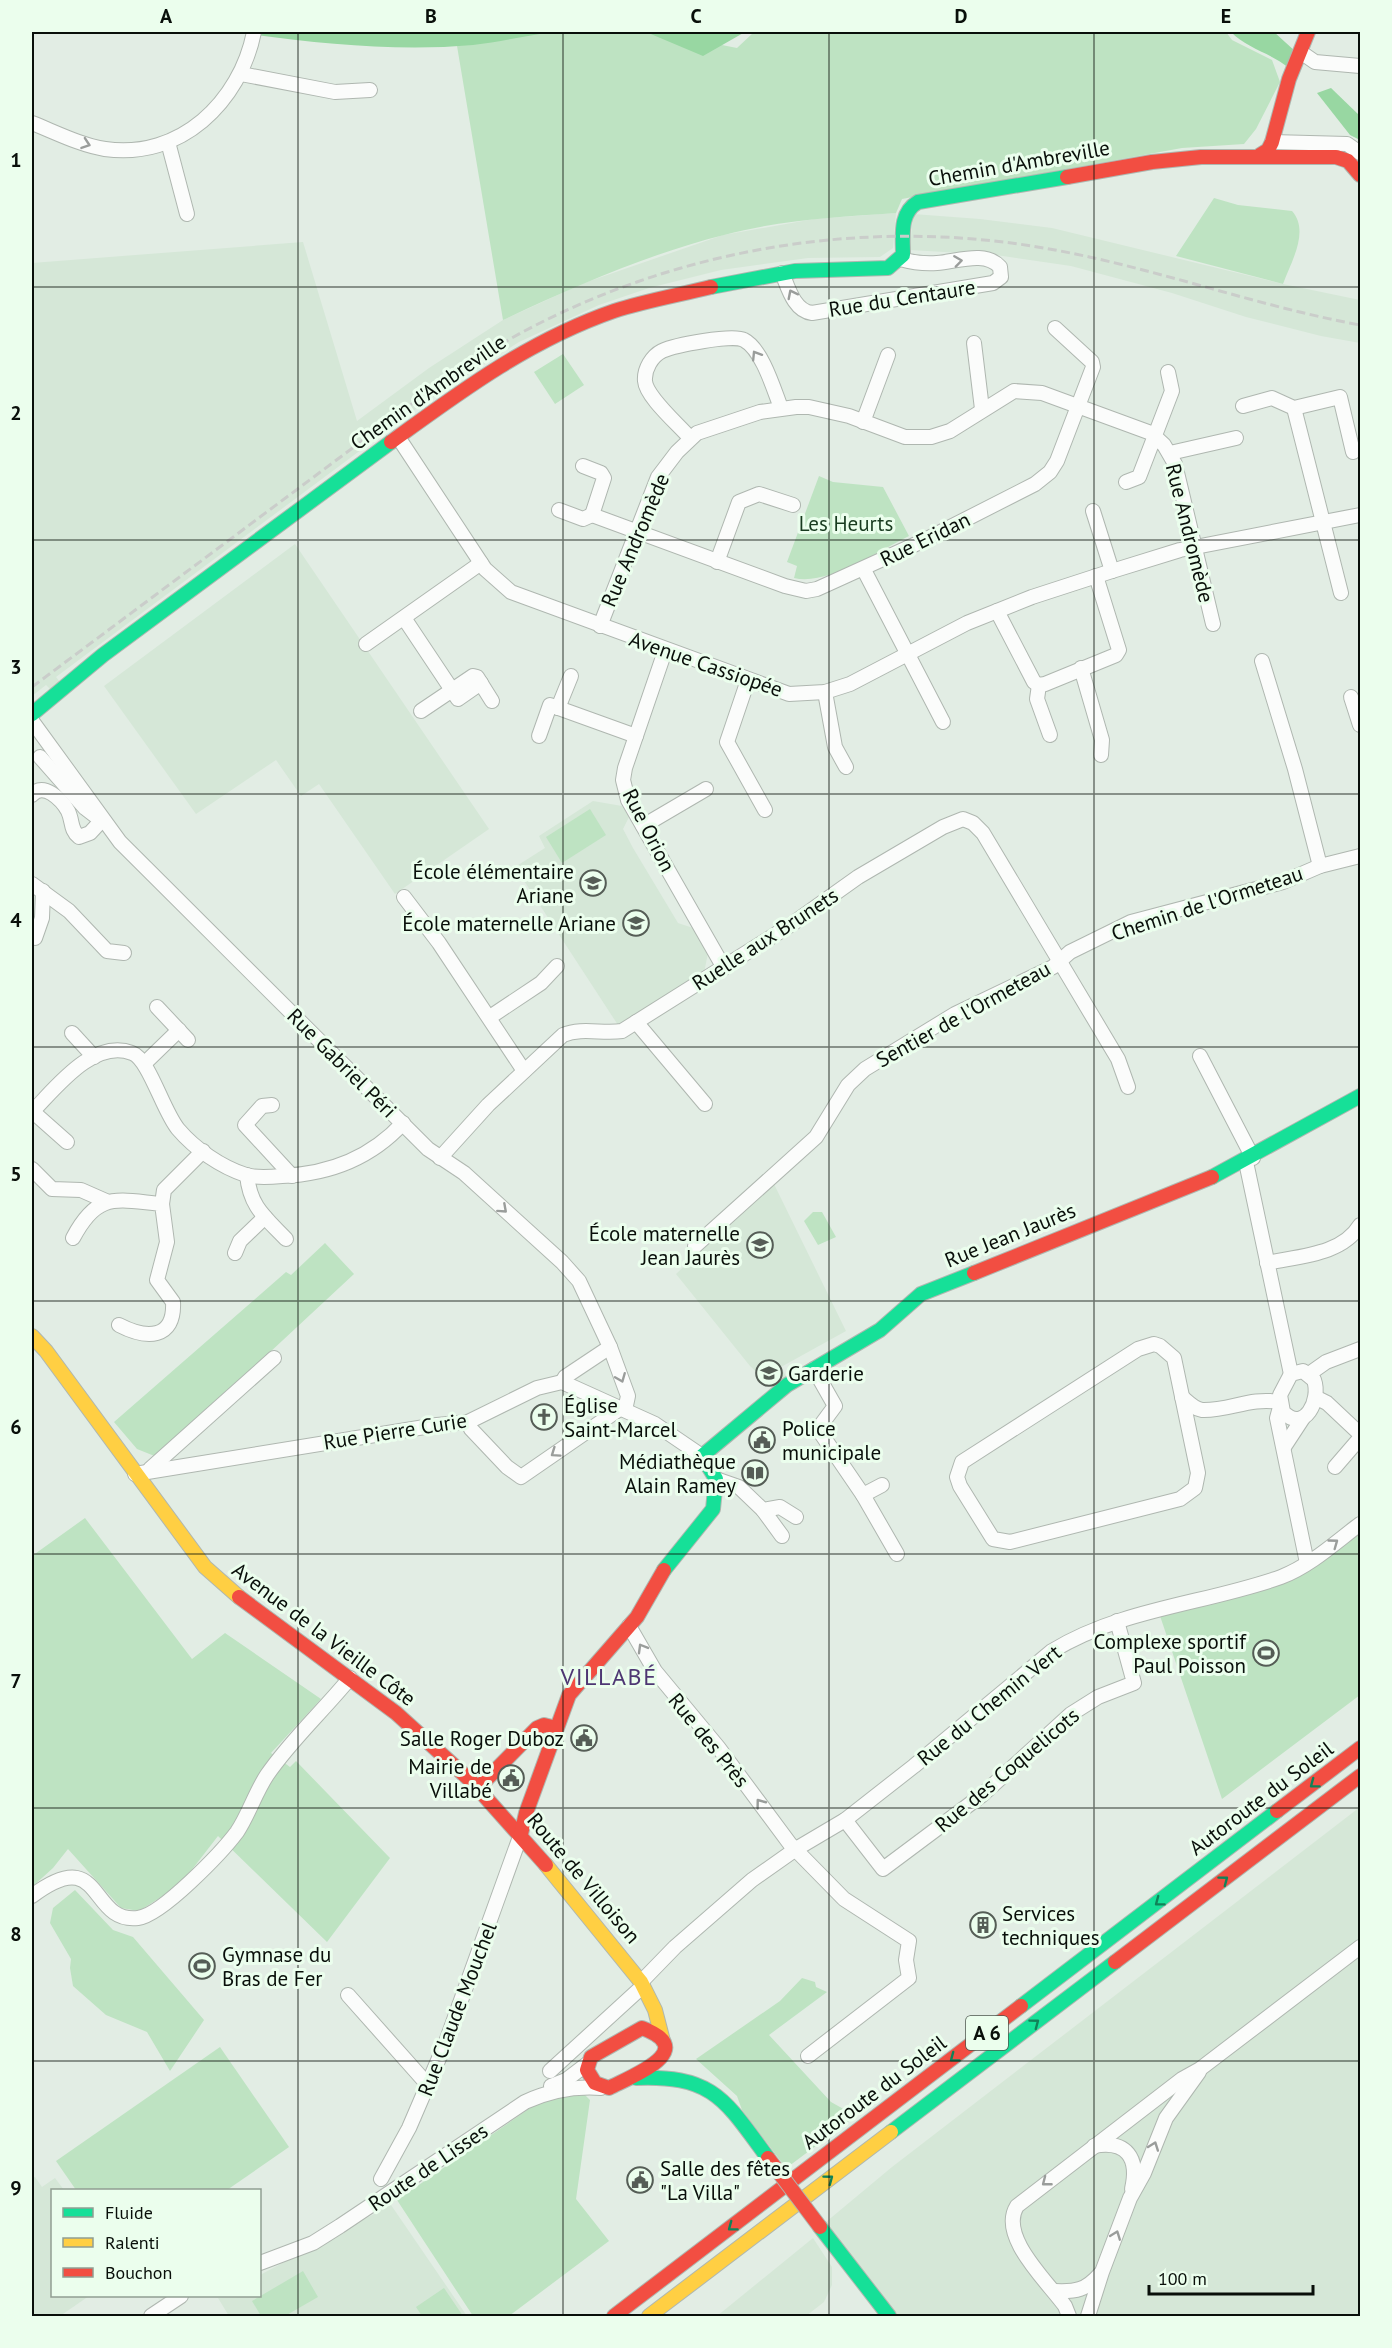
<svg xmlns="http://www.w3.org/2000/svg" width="1392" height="2348" font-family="'PT Sans',sans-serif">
  <rect width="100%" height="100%" fill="#e2ede4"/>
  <g fill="#d5e7d7">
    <path d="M896,213L893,248L880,257L808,258L721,270L649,288L599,305L519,342L424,403L56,677L60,682L50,689L46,685L32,696V263L303,242L357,421L429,368L503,320L584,283L723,235L814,219Z"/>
    <path d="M913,214L980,219L1052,228L1283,284L1360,300V343L1321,336L1246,317L1172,293L1071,266L996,255L910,250Z"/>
    <path d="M295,544L489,829L395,894L319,784L301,796L276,760L196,814L104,686Z"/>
    <path d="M593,801L622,806L629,817L623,829L633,848L678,923L693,928L708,953L704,973L618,1025L515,867L545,848L539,836Z"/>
    <path d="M773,1182L846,1331L781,1367L787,1378L775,1389L750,1366L676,1274Z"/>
    <path d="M1360,1807V2316H889L820,2227L892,2167Z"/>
    <path d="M35,2177L42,2187L55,2178L64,2190H52V2296H89L60,2316H32V2178Z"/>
    <path d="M391,2205L467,2316H229L218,2298L260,2296V2275Z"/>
    <path d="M813,2238L832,2267V2285L824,2302L806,2316H717Z"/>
  </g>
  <g fill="#bee3c2">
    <path d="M501,32H656L737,48L754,32H1226L1232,40L1272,60L1280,82L1256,129L1244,144L1182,148L902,199L896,213C838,217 780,220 724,235C648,254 573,287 503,320L456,40Z"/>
    <path d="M1214,198L1238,205L1292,211C1310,231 1291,262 1283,284L1176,256Z"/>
    <path d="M563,354L584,385L555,404L534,372Z"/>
    <path d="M819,476L833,482L883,487L909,536C878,551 828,586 794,578L797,566L787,562Z"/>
    <path d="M590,809L606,835L562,863L546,837Z"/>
    <path d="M813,1212H822L836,1237L818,1245L804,1221Z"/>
    <path d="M325,1243L354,1274L157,1457L137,1449L114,1422L286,1272L291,1275Z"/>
    <path d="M85,1518L192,1659L225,1633L321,1699L271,1753L290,1767L296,1761L390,1858L327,1942L218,1836L180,1885L139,1911L121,1908L68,1849L53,1868L32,1887V1556Z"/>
    <path d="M1360,1526V1695L1222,1799L1158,1610L1283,1578Z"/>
    <path d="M75,1890L113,1930L133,1937L204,2020L170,2071L147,2032L106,2015L73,1986L70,1968L71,1959L50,1923L53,1908Z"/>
    <path d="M802,1978L815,1982L816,1987L827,1992L769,2035L831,2102L856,2116L789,2166L783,2164L742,2110L737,2096L696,2059L780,2001Z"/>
    <path d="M220,2047L289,2147L227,2190H76L56,2161Z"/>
    <path d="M567,2095H585L590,2100L576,2199L609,2241L509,2316H473L397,2200L536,2104Z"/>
    <path d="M303,2271L318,2297L285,2316H261L252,2301Z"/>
    <path d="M444,2288L463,2316H422L416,2307Z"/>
  </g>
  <g fill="#98d7a2">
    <path d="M234,32H551C525,36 499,42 473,45C394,52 313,43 234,32Z"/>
    <path d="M646,32H745L703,56Z"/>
    <path d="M1231,32H1274L1296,52L1289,68C1271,53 1246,48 1231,32Z"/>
    <path d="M1331,88L1360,116V140L1350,135L1317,93Z"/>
  </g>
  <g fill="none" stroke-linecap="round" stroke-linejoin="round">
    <g stroke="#afb7b0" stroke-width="16">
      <g id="street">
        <path d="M1302,53L1315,62L1360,66"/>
        <path d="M241,74L335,92L370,90"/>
        <path d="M32,123C55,132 80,145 105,149C180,160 240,102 254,32"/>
        <path d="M168,142L187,214"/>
        <path d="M1272,142L1347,144L1360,153"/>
        <path d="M782,273C788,287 794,311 812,313L993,283L1001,277L1000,267C985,250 956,262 937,263C925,264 911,262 900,259"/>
        <path d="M974,343L982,409"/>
        <path d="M1243,406L1272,398L1294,408L1340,397L1353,452"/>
        <path d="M1294,408L1341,593"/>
        <path d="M863,422L888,355"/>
        <path d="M398,437L485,569L511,592L789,694L825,692L850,684L967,623L1032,597L1112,571L1180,550L1360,515"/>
        <path d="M690,438C679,425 646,397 645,381C644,369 652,356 662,351C675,345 733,334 744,340C762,349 774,390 781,408"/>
        <path d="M1170,453L1236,438"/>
        <path d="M583,466L601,473L604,478L592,515L785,586L806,591L817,589L927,539L1035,484L1050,472L1057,461L1093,367L1092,362L1055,328"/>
        <path d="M1126,482L1139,477L1172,391L1168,372"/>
        <path d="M559,510L583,519L592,515"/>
        <path d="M1093,511L1112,571"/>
        <path d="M717,562L739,502L759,494L793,505"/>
        <path d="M864,570L943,722"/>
        <path d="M997,611L1034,682L1039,685L1045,684L1116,655L1119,650L1096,576"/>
        <path d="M404,618L458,699L481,683"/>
        <path d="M600,626L658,477L677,452L697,433L760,412L796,407H809L849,416L905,437H931L950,431L1014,391L1042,393L1151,433L1164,445L1175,464L1213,624"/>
        <path d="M366,644L481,563"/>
        <path d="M665,651L625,768L623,780L628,800L724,968"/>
        <path d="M1262,661L1295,769L1320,866"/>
        <path d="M1081,668L1102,740L1101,755"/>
        <path d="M748,680L727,742L765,810"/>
        <path d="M1039,685L1037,699L1050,735"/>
        <path d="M825,692L835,747L846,767"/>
        <path d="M1351,697L1360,725"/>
        <path d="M558,708L571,676"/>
        <path d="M421,711L473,676L477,677L492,701"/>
        <path d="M32,721L120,842L428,1149L464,1173L562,1262L579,1281L610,1347L628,1396L625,1410"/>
        <path d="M539,736L550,705L636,736"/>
        <path d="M40,757L85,808L98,818"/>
        <path d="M32,795C43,781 62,800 68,811C73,821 70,830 79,837L90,833L102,820"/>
        <path d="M643,826L706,789"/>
        <path d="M32,884L69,911L107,951L124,953"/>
        <path d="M404,897L439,943L524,1071"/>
        <path d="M35,938L42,918L43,891"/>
        <path d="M157,1007L188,1040"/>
        <path d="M490,1017L541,983L557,966"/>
        <path d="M636,1022L705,1104"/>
        <path d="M72,1033L94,1057"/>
        <path d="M1200,1056L1253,1158"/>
        <path d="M145,1063L179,1030"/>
        <path d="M272,1105L262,1106L245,1125L292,1176"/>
        <path d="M32,1111L67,1142"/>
        <path d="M32,1112C55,1089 93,1038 132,1053C149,1059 163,1111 178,1129C195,1149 221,1167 246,1175C256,1178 271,1177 282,1176C329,1174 370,1159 403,1123"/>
        <path d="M440,1158L488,1105L563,1035C582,1027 602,1034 622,1031L792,924L858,877L943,827L963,819L973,823L983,833L1118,1059L1128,1087"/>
        <path d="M1246,1162L1291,1374"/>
        <path d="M32,1169L52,1189L81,1190L106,1201"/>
        <path d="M247,1175C250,1207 265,1217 286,1239"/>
        <path d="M162,1204L164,1190L203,1151"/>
        <path d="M73,1238C98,1191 116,1200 162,1204L167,1242L157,1280L173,1302C175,1340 146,1339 119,1325"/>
        <path d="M695,1246L816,1137L848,1085L865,1069L955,1014L1053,967L1070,952L1131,922L1283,882L1320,866L1360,856"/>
        <path d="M235,1253L240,1241L265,1217"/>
        <path d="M1267,1263C1299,1256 1342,1255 1360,1225"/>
        <path d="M1154,1344L1160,1346L1174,1358L1198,1473L1195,1488L1180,1499L1010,1542L993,1539L960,1486L957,1477L962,1462L1138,1349Z"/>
        <path d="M814,1369L835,1406L818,1429L863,1495L882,1485"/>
        <path d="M1303,1371L1314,1380C1321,1399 1305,1434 1283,1412L1280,1395L1291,1374Z"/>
        <path d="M1309,1374L1326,1362L1360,1349"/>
        <path d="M562,1382L565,1377L610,1347"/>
        <path d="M1182,1397C1188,1402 1194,1409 1202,1410C1229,1411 1250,1397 1279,1402"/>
        <path d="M1317,1398L1327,1403L1360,1434"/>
        <path d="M1280,1407L1277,1418L1307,1563"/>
        <path d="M468,1422L471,1429L507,1467L521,1477L621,1408"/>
        <path d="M1284,1447L1303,1418"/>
        <path d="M1335,1467L1360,1438"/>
        <path d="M150,1469L274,1358"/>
        <path d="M135,1474L437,1425L468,1422L537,1388L562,1382L655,1424L702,1456"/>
        <path d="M716,1479L739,1487L763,1510L780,1507L796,1517"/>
        <path d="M863,1495L897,1554"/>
        <path d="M763,1510L782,1536"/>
        <path d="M629,1626L655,1671L718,1747L790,1844L844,1899L909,1941L906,1960L909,1978L808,2056"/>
        <path d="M845,1820L883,1869L982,1795L1071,1714L1098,1697L1134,1683L1117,1621"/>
        <path d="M32,1896C104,1842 88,1924 138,1918C162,1915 222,1852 237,1832C249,1814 255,1793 267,1775C291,1740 323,1711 350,1678"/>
        <path d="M641,1982L675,1947L752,1880L796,1849L845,1820L914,1766L1052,1651C1123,1608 1205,1604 1281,1577C1310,1566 1336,1542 1360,1524"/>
        <path d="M348,1995L428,2085"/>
        <path d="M550,2071L643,1986"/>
        <path d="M551,2086L566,2080L587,2064"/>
        <path d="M1094,2146C1127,2140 1139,2158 1132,2189"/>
        <path d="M381,2179L409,2128L446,2042L521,1834"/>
        <path d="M260,2263L313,2243L340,2226L525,2102C549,2091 575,2086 601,2088"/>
        <path d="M1055,2291C1076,2292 1086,2290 1100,2274"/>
        <path d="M151,2316L181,2296"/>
        <path d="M1069,2316L1065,2306C1047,2281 998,2236 1017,2206L1182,2079L1200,2069L1360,1947"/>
        <path d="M1088,2316L1102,2272L1130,2198L1144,2173L1166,2118L1199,2072"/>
      </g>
    </g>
    <g stroke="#afb7b0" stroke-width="16">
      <g id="fast">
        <path d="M711,287L795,271L888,268L903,255C903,236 899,213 918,202L1067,177"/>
        <path d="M32,714L103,655L391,442"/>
        <path d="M1212,1177L1360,1096"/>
        <path d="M664,1570L713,1509L716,1479L702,1456L787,1385L880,1330L921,1294L974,1273"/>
        <path d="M1021,2006L1277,1811"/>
        <path d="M636,2078C714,2075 725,2100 768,2158"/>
        <path d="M891,2132L1115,1962"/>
        <path d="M820,2227L889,2316"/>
      </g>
    </g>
    <g stroke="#afb7b0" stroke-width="16">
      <g id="slow">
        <path d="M32,1336L46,1351L205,1567L239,1597"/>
        <path d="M546,1865L641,1982L655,2010L663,2041"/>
        <path d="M649,2316L891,2132"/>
      </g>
    </g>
    <g stroke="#afb7b0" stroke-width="16">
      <g id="jam">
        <path d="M1260,155L1268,150L1272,142L1289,79L1308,32"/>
        <path d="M1067,177L1152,162L1201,157H1336L1348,161L1360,175"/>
        <path d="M391,442C461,391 530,340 614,311C645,301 679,295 711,287"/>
        <path d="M974,1273L1212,1177"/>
        <path d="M239,1597L396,1713L471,1781L546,1865"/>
        <path d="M478,1788L537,1728L544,1725L556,1728"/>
        <path d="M1277,1811L1360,1748"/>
        <path d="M521,1834L526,1813L569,1695L637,1617L664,1570"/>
        <path d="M1115,1962L1360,1776"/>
        <path d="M642,2028C701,2050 632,2076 609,2088L595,2083L587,2070L591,2057Z"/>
        <path d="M614,2316L1021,2006"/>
      </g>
    </g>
    <use href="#street" stroke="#fbfcfb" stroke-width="14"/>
    <use href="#fast" stroke="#16e098" stroke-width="14"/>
    <use href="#slow" stroke="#ffcf43" stroke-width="14"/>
    <use href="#jam" stroke="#f24e42" stroke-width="14"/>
    <path stroke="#cacdca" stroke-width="3" stroke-dasharray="9 4.5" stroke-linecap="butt" d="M32,687L425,394C461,369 498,344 538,324C696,244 880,217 1055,250C1158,269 1257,306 1360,325"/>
    <g stroke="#afb7b0" stroke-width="16" stroke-linecap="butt">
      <path id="jam-bridge" d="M768,2158L820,2227"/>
    </g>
    <use href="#jam-bridge" stroke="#f24e42" stroke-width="14"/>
  </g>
  <defs><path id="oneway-chevron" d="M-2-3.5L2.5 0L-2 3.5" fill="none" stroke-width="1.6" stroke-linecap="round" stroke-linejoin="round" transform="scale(1.5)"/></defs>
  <g stroke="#9a9d9b">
    <use href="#oneway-chevron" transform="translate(86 144) rotate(19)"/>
    <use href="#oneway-chevron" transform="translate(958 261) rotate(-8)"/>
    <use href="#oneway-chevron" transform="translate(792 294) rotate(-117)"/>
    <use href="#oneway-chevron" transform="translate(756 355) rotate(-122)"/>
    <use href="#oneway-chevron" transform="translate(503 1209) rotate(42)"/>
    <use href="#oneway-chevron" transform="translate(621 1378) rotate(68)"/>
    <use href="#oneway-chevron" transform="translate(555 1453) rotate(145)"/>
    <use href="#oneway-chevron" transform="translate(1334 1543) rotate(-36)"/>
    <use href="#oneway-chevron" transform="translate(642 1648) rotate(-120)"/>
    <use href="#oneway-chevron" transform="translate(760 1803) rotate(-127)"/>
    <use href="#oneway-chevron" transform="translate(1154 2146) rotate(-70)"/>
    <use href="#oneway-chevron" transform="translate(1046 2182) rotate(142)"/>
    <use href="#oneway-chevron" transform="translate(1116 2235) rotate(-69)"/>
  </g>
  <g stroke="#108258">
    <use href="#oneway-chevron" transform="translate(1314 1784) rotate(143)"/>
    <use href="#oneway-chevron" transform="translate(1224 1880) rotate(-37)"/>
    <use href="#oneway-chevron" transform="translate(1159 1902) rotate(143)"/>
    <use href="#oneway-chevron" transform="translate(1035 2023) rotate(-37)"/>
    <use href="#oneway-chevron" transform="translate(954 2058) rotate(143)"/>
    <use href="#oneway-chevron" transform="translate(829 2179) rotate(-37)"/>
    <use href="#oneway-chevron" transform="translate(732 2227) rotate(143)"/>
  </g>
  <path fill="none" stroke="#090f0a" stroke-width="1.5" stroke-opacity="0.55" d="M298,32V2316M563,32V2316M829,32V2316M1094,32V2316M32,287H1360M32,540H1360M32,794H1360M32,1047H1360M32,1301H1360M32,1554H1360M32,1808H1360M32,2061H1360"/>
  <defs>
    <g id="school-ring" transform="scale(1.35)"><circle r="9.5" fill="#ebfeed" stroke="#555d56" stroke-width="1.5"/><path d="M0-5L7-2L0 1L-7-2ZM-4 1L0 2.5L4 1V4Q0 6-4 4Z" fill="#555d56"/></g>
    <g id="church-ring" transform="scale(1.35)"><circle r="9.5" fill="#ebfeed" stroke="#555d56" stroke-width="1.5"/><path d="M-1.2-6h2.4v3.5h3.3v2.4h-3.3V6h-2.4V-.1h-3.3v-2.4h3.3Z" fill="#555d56"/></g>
    <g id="civic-ring" transform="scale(1.35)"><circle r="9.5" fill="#ebfeed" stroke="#555d56" stroke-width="1.5"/><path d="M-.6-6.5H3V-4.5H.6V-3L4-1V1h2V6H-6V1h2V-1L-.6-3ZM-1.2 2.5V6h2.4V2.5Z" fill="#555d56"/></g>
    <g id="library-ring" transform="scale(1.35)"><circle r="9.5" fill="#ebfeed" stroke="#555d56" stroke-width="1.5"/><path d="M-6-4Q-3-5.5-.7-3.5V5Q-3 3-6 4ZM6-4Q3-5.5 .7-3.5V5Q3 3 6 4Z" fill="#555d56"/></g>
    <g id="stadium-ring" transform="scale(1.35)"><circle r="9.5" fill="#ebfeed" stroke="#555d56" stroke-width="1.5"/><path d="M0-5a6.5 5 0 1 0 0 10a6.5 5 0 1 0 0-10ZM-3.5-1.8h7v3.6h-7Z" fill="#555d56"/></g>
    <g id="building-ring" transform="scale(1.35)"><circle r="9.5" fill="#ebfeed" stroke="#555d56" stroke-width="1.5"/><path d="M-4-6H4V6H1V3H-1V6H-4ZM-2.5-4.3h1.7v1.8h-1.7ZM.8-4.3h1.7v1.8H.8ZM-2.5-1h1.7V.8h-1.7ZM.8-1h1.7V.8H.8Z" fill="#555d56"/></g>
  </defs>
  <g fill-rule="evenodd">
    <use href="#school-ring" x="593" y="883"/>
    <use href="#school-ring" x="636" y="923"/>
    <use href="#school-ring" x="760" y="1245"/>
    <use href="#school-ring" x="769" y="1373"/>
    <use href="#church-ring" x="544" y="1417"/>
    <use href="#civic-ring" x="762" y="1440"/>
    <use href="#library-ring" x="755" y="1473"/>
    <use href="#stadium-ring" x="1266" y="1653"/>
    <use href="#civic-ring" x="584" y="1738"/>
    <use href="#civic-ring" x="511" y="1778"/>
    <use href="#building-ring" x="983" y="1925"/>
    <use href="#stadium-ring" x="202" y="1966"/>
    <use href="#civic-ring" x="640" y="2180"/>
  </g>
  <g text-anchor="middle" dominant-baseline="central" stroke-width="6" stroke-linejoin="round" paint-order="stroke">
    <rect fill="#ebfeed" stroke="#4d574e" stroke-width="1.5" x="966" y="2016" width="42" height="34" rx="4.5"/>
    <g font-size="20" font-weight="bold" fill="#090f0a">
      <text x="987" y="2033">A 6</text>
    </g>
    <g font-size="21" fill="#090f0a" stroke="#ebfeed">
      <text transform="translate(1019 163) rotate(-10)">Chemin d'Ambreville</text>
      <text transform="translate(902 298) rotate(-9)">Rue du Centaure</text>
      <text transform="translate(428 392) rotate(-35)">Chemin d'Ambreville</text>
      <text transform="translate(1190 533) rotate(76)">Rue Andromède</text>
      <text transform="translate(925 539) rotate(-26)">Rue Eridan</text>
      <text transform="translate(635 540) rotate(-67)">Rue Andromède</text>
      <text transform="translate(706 664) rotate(19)">Avenue Cassiopée</text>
      <text transform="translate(649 830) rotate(63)">Rue Orion</text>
      <text transform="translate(1207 903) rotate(-18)">Chemin de l'Ormeteau</text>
      <text transform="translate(765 939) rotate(-33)">Ruelle aux Brunets</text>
      <text transform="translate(963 1014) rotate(-29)">Sentier de l'Ormeteau</text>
      <text transform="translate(342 1063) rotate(45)">Rue Gabriel Péri</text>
      <text transform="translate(1010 1235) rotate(-22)">Rue Jean Jaurès</text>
      <text transform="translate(395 1431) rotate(-9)">Rue Pierre Curie</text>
      <text transform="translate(324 1634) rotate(37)">Avenue de la Vieille Côte</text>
      <text transform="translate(989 1705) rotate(-39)">Rue du Chemin Vert</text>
      <text transform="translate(709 1740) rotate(51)">Rue des Près</text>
      <text transform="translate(1007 1770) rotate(-40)">Rue des Coquelicots</text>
      <text transform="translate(1261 1798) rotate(-37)">Autoroute du Soleil</text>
      <text transform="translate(584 1878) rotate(50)">Route de Villoison</text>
      <text transform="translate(457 2009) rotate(-69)">Rue Claude Mouchel</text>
      <text transform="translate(874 2092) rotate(-37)">Autoroute du Soleil</text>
      <text transform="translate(428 2167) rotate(-34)">Route de Lisses</text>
    </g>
    <g font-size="21" fill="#183b1f" stroke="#ebfeed">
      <text x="846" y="523">Les Heurts</text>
    </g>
    <g font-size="21" fill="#090f0a" stroke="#ebfeed" text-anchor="end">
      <text x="574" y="871">École élémentaire<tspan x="574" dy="24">Ariane</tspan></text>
      <text x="616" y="923">École maternelle Ariane</text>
      <text x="740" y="1233">École maternelle<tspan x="740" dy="24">Jean Jaurès</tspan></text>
      <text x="788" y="1373" text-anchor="start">Garderie</text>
      <text x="564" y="1405" text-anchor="start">Église<tspan x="564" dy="24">Saint-Marcel</tspan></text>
      <text x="782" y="1428" text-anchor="start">Police<tspan x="782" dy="24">municipale</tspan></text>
      <text x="736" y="1461">Médiathèque<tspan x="736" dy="24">Alain Ramey</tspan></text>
      <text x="1246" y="1641">Complexe sportif<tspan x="1246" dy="24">Paul Poisson</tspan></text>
      <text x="564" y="1738">Salle Roger Duboz</text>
      <text x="492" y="1766">Mairie de<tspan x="492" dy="24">Villabé</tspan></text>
      <text x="1002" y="1913" text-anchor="start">Services<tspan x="1002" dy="24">techniques</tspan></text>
      <text x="222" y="1954" text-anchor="start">Gymnase du<tspan x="222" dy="24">Bras de Fer</tspan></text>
      <text x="660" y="2168" text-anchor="start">Salle des fêtes<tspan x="660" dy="24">"La Villa"</tspan></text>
    </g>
    <g font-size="24" letter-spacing="1.5" fill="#4e3773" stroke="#ebfeed">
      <text x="609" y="1676">VILLABÉ</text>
    </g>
  </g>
  <rect width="1392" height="2348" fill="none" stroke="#ebfeed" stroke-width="66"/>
  <rect x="51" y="2189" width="210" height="108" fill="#ebfeed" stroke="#919e92" stroke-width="1.5"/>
  <rect x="63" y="2208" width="30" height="9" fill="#16e098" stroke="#919e92" stroke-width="1.5"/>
  <text x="105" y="2219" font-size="18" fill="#090f0a">Fluide</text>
  <rect x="63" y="2238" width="30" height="9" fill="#ffcf43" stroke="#919e92" stroke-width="1.5"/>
  <text x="105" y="2249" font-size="18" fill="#090f0a">Ralenti</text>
  <rect x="63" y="2268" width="30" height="9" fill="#f24e42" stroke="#919e92" stroke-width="1.5"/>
  <text x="105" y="2279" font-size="18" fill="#090f0a">Bouchon</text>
  <path d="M1149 2285v9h164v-9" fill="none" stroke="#090f0a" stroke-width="3"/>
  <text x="1158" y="2285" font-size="18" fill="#090f0a" stroke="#ebfeed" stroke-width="4.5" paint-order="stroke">100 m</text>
  <rect x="33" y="33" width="1326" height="2282" fill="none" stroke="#090f0a" stroke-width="2"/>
  <g font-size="20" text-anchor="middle" font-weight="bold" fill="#090f0a">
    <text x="166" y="23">A</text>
    <text x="431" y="23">B</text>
    <text x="696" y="23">C</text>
    <text x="961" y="23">D</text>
    <text x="1226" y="23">E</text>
    <text x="16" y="167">1</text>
    <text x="16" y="420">2</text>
    <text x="16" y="674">3</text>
    <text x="16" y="927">4</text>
    <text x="16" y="1181">5</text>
    <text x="16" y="1434">6</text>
    <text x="16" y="1688">7</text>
    <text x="16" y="1941">8</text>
    <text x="16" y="2195">9</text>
  </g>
</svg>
